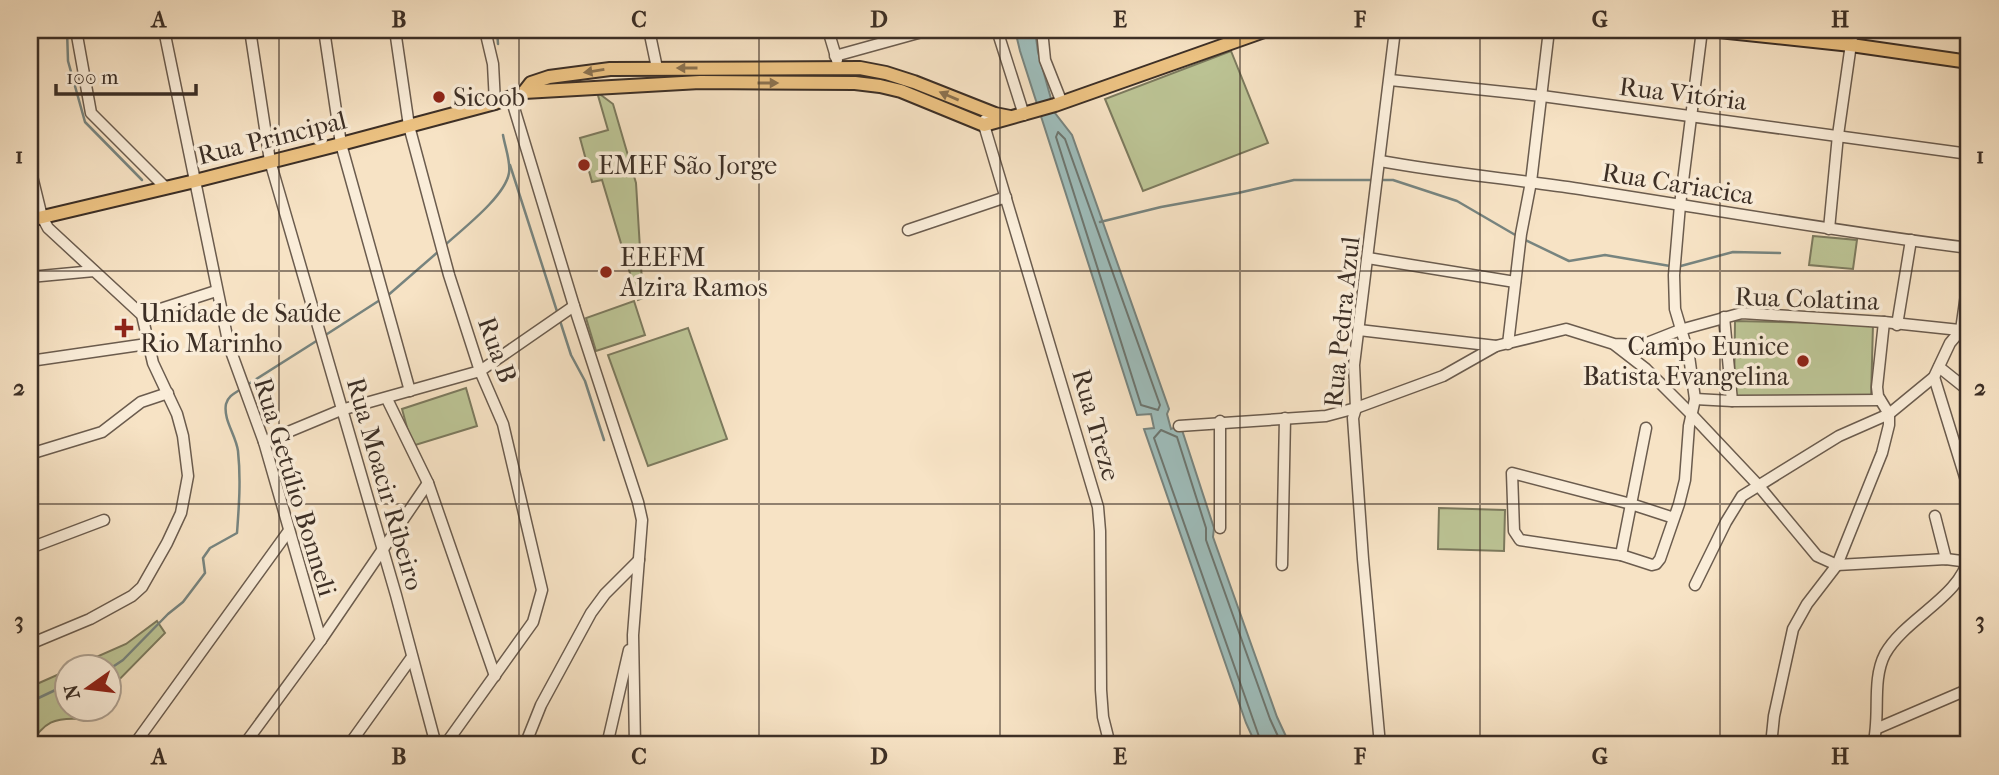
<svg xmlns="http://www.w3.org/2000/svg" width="1999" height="775" font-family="'IM FELL French Canon',serif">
  <rect width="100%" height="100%" fill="#f7e3c5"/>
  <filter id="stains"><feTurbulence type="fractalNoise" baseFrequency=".00286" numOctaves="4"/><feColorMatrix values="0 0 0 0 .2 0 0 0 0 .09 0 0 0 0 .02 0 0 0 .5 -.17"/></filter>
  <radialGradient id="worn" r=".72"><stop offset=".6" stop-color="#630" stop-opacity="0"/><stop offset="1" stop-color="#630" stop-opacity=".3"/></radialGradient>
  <g fill="#bcc495" stroke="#7c7a5e" stroke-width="2">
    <path d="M1231,51L1268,143L1143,191L1105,99Z"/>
    <path d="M597,92L613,104L636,183L643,298L638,300L602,180L592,182L580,138L608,130Z"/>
    <path d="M1813,236L1857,240L1853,269L1809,265Z"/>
    <path d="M634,301L645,335L596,351L586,318Z"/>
    <path d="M1735,321L1873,324L1871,399H1734Z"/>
    <path d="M688,328L727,439L648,466L608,355Z"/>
    <path d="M466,388L477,426L412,446L402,409Z"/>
    <path d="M1439,508L1505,510L1504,551L1438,549Z"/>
    <path d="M157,621L165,633L109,690L108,666H76L126,644Z"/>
    <path d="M66,671V708L92,709L82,719C54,717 44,722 30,745V687Z"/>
  </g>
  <path fill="#9ebdbb" stroke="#77847f" stroke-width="2" d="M1015,30H1035L1038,52L1055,113L1072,135L1169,409L1167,414L1171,429L1179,426L1182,430L1214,528L1213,537L1277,717L1290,745H1256L1246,723L1144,429L1154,428L1151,414L1137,415L1020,51Z"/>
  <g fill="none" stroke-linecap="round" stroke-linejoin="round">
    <g stroke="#6d7670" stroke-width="2">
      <path d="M1058,132L1065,139L1160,405L1158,410L1141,405L1056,137Z"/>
      <path d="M1262,745L1154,438L1161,430L1177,437L1206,528V540L1270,719L1282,745"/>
    </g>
    <g stroke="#77847f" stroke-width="2.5">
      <path d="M67,30L68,61L85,122L142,180"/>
      <path d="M497,30L498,44"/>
      <path d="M510,165L571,355L585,381L604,440"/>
      <path d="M1379,180H1393L1457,201L1517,236"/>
      <path d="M1100,222L1161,207L1238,193L1294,180H1373"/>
      <path d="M1523,239L1569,261L1605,255L1670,266"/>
      <path d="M444,246C461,230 505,197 509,173C511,162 505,147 503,135"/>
      <path d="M1677,267L1733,252L1780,253"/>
      <path d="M386,297L439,251"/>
      <path d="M324,336L380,300"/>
      <path d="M247,385L318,340"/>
      <path d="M108,670L123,660L168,614L183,602L205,573L203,558L210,548L237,533C239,506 241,479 238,451C236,435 223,420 226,404C228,396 235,393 241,389"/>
      <path d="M30,702L66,685"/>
    </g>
    <g stroke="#6b5c4e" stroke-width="13">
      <g id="minor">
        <path d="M76,30L91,113L166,188"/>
        <path d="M164,30L229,346L264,442L321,640"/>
        <path d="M250,30L270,161L396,595L436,745"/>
        <path d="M324,30L341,144L410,391"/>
        <path d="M395,30L409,126L449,275L480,371L503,424L542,590L533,622L445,745"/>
        <path d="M485,30L493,64L495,103"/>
        <path d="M649,30L657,68"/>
        <path d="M828,30L837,60"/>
        <path d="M997,30L1024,115"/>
        <path d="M1042,30L1045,60L1062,103"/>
        <path d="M835,56L929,30"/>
        <path d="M1390,80L1542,96L1969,154"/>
        <path d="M511,98L574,306L638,502L642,520L633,635L635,745"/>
        <path d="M985,120L984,125L1098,507L1100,531L1101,690L1103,717L1110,745"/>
        <path d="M1380,161C1446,173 1513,179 1580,189C1710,209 1839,232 1969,248"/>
        <path d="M30,168L42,217L48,228L142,315L153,363L177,414L183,436L188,476L181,513L167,543L142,587L132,596L90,619L30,644"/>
        <path d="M1829,229L1838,135L1853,30"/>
        <path d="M908,230L1006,197"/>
        <path d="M1368,258L1515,282"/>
        <path d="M30,277L94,271"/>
        <path d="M142,315L216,291"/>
        <path d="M1724,317L1732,401"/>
        <path d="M1897,325L1911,240"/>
        <path d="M1359,330L1496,346L1566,329L1614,344L1642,345L1680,330L1742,313L1884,322L1969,331"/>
        <path d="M1961,330L1969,274"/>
        <path d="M1508,344L1521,234L1531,182L1549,30"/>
        <path d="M1615,345L1646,369L1691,414L1758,485L1817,556L1837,565L1946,559L1969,562"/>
        <path d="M30,361L147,344"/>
        <path d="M1939,367L1969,391"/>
        <path d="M1934,377L1969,490"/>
        <path d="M387,399L428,483L495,676"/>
        <path d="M1695,399L1732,401L1880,400"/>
        <path d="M1220,421V528"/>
        <path d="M1179,426L1326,416L1356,408L1443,376L1496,346"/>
        <path d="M264,442L341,410L480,371L574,306"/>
        <path d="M30,454L102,432L141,402L168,393"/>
        <path d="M1935,516L1946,559"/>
        <path d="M1674,518L1631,504L1512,473L1514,531L1520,540L1621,555L1652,565L1656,564L1660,559L1679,504L1685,480L1689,426L1695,399L1689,356L1675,309L1674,275L1680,205L1702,30"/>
        <path d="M30,548L104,520"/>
        <path d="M1621,555L1646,428"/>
        <path d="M1282,565L1285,418"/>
        <path d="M1695,585L1726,522L1742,496L1839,436L1889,414L1934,377L1950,343L1961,330"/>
        <path d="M1878,728L1969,689"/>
        <path d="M134,745L288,532"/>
        <path d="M244,745L321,640L428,483"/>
        <path d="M349,745L412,657"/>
        <path d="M525,745L541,705L591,613L605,594L639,560"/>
        <path d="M607,745L629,650"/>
        <path d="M1380,745L1363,559L1353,418L1356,408L1354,365L1395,30"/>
        <path d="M1771,745L1774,716L1793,629L1807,604L1837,565L1882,453L1889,425V414L1878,396L1877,387L1884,322"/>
        <path d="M1873,745C1881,717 1871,681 1885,654C1905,618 1961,597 1969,556"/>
      </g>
    </g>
    <g stroke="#3c2f26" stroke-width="16">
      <g id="major">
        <path d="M1709,30L1851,45L1969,62"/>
        <path d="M524,92L531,83L549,77L610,69L860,68L886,73L914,82L995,114L1010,117"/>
        <path d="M30,220L195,181L341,144L495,103L524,92L700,82L855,83L880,86L901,91L984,125L1055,105L1267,30"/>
      </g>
    </g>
    <use href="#minor" stroke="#faedd9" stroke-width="10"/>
    <use href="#major" stroke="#ecc282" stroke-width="12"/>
  </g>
  <defs><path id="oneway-solid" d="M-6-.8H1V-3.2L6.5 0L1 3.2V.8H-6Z" transform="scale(1.75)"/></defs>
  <g fill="#8b714f">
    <use href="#oneway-solid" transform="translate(687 68) rotate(180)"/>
    <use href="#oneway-solid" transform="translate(594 71) rotate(171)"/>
    <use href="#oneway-solid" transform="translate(768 83)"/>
    <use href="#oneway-solid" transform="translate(949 96) rotate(-157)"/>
  </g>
  <path fill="none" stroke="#3c2f26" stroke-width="2" stroke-opacity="0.55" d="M279,30V745M519,30V745M759,30V745M1000,30V745M1240,30V745M1480,30V745M1720,30V745M30,271H1969M30,504H1969"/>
  <g fill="#8f2418" stroke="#faedd9" stroke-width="2.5">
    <circle cx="439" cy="97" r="7"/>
    <circle cx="584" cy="165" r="7"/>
    <circle cx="606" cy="272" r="7"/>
    <path d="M120.5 317.5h7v7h7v7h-7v7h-7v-7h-7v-7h7z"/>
    <circle cx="1803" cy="361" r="7"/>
  </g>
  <g text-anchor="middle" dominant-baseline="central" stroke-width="7" stroke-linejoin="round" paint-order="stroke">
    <g font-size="26" fill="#3c2f26" stroke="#faedd9">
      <text transform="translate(1683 94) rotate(7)">Rua Vitória</text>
      <text transform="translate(272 138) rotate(-14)">Rua Principal</text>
      <text transform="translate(1678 184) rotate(9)">Rua Cariacica</text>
      <text transform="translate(1807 299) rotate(2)">Rua Colatina</text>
      <text transform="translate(1342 322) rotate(-84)">Rua Pedra Azul</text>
      <text transform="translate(497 350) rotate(70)">Rua B</text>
      <text transform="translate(1096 425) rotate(74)">Rua Treze</text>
      <text transform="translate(385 484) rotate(74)">Rua Moacir Ribeiro</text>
      <text transform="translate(295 487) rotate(73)">Rua Getúlio Bonneli</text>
    </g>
    <g font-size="26" fill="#3c2f26" stroke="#faedd9" text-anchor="start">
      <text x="453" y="97">Sicoob</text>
      <text x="598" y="165">EMEF São Jorge</text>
      <text x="620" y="257">EEEFM<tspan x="620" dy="30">Alzira Ramos</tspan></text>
      <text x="140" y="313">Unidade de Saúde<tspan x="140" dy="30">Rio Marinho</tspan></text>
      <text x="1789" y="346" text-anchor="end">Campo Eunice<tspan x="1789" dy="30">Batista Evangelina</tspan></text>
    </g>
  </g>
  <rect width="1999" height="775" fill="none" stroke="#f7e3c5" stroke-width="77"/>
  <g transform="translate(88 688) rotate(256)"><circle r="33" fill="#faedd9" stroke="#aea191" stroke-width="2"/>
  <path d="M0-5L12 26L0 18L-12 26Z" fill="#8f2418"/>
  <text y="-10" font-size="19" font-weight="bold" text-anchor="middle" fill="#3c2f26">N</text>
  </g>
  <path d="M56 84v10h140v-10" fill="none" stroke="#3c2f26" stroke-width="3.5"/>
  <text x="66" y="84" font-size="21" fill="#3c2f26" stroke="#faedd9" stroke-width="5" paint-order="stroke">100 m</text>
  <rect x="38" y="38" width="1922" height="698" fill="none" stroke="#3c2f26" stroke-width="2.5"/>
  <g font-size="23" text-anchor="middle" font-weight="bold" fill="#3c2f26">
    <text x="159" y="27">A</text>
    <text x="399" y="27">B</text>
    <text x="639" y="27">C</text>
    <text x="879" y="27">D</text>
    <text x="1120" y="27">E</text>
    <text x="1360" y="27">F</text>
    <text x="1600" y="27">G</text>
    <text x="1840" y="27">H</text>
    <text x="19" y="163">1</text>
    <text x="1980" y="163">1</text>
    <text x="19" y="395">2</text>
    <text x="1980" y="395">2</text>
    <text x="19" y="628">3</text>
    <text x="1980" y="628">3</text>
    <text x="159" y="764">A</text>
    <text x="399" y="764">B</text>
    <text x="639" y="764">C</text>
    <text x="879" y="764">D</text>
    <text x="1120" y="764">E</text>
    <text x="1360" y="764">F</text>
    <text x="1600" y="764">G</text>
    <text x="1840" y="764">H</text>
  </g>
  <rect width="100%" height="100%" filter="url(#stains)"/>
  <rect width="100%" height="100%" fill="url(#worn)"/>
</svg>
